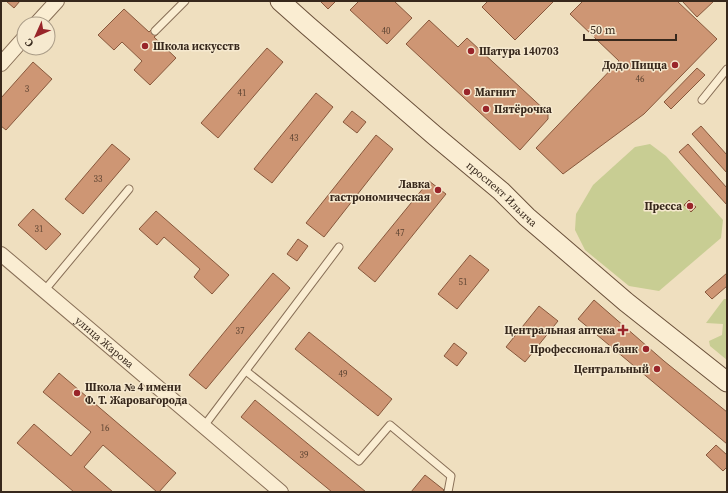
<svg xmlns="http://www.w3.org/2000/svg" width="728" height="493" font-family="'Source Serif 4',serif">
  <rect width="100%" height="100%" fill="#efdfbf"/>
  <g fill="#c8cd93">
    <path d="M650,144L666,156L723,220L721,238L659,291L629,286L585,250L575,230L576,214L593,185L635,147Z"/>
    <path d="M724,299H727V360L710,346L709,341L722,335L723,324L706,323Z"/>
  </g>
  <g fill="#ce9674" stroke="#88583c">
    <path d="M6,1H20L14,8Z"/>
    <path d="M320,1H336L328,9Z"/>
    <path d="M359,1H394L412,18L387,44L350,10Z"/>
    <path d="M488,1H554L515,40L482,7Z"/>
    <path d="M583,1H677L717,39L644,114L563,174L536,148L619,61L570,14Z"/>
    <path d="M682,1H714L697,17Z"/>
    <path d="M124,9L149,32L152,29L158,34L154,37L176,58L150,85L134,70L142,61L122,42L114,50L98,35Z"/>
    <path d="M429,20L458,47L467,38L548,113V119L520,150L406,44Z"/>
    <path d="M267,48L283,62L218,138L201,123Z"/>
    <path d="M33,62L52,79L6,130L1,126V98Z"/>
    <path d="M697,68L705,75L671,109L664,102Z"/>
    <path d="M316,93L333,107L272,183L254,169Z"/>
    <path d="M352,111L366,122L357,133L343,122Z"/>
    <path d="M701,126L727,155V173L692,134Z"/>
    <path d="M376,135L393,149L324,237L306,223Z"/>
    <path d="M112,144L130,159L83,214L65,199Z"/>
    <path d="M688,144L727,188V205L679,152Z"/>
    <path d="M429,181L446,194L375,282L358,268Z"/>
    <path d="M689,200L696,207L691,212L684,205Z"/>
    <path d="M33,209L61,234L46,250L18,225Z"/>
    <path d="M156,211L229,275L212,294L194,277L200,269L164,237L157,245L139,229Z"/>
    <path d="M298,239L308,246L297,261L287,254Z"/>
    <path d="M470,255L489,270L457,309L438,294Z"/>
    <path d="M273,273L290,288L206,389L189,375Z"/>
    <path d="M727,273V286L712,299L705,292Z"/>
    <path d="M594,300L664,361L727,412V444L578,319Z"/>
    <path d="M539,306L558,321L525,362L506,347Z"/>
    <path d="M309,332L392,399L378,416L295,349Z"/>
    <path d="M454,343L467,353L457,366L444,356Z"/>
    <path d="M59,373L176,473L159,492H157L103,445L84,467L113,492H74L17,443L34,424L71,456L91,432L43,392Z"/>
    <path d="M255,400L366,492H332L241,417Z"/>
    <path d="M716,445L727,455V467L723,471L706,455Z"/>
    <path d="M425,475L444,490L442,492H411Z"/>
  </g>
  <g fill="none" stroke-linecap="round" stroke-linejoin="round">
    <g stroke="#886f57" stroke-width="9">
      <g id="lane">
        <path d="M155,31L185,1"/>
        <path d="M702,100L727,69"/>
        <path d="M44,291L129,189"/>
        <path d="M246,371L359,461L390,425L451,476L448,492"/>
        <path d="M204,426L339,247"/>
      </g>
    </g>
    <g stroke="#886f57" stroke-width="16">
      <g id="street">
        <path d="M36,24L57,1"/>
        <path d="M1,64L24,38"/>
        <path id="s1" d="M1,254L281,492"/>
      </g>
    </g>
    <g stroke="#6a503a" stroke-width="21">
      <g id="secondary">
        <path id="s2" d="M280,1L307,25L434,135L483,176L501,191L527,217L541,229L626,302L727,382"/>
      </g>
    </g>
    <use href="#lane" stroke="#faedd2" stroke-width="7"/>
    <use href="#street" stroke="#faedd2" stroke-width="14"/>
    <use href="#secondary" stroke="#faedd2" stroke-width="19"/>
  </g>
  <g fill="#99252a" stroke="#f6e9cf" stroke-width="1.5">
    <circle cx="145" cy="46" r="4"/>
    <circle cx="471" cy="51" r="4"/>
    <circle cx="675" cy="65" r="4"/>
    <circle cx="467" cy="92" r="4"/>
    <circle cx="486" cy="109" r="4"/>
    <circle cx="438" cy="190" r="4"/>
    <circle cx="690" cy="206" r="4"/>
    <path d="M621 324h4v4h4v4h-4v4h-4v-4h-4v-4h4z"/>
    <circle cx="646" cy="349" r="4"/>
    <circle cx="657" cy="369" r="4"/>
    <circle cx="77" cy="393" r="4"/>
  </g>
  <g text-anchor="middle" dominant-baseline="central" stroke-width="3" stroke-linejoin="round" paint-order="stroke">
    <g font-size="9" fill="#5d4432">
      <text x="386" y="31">40</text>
      <text x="640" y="79">46</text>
      <text x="27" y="89">3</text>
      <text x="242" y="93">41</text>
      <text x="294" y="138">43</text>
      <text x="98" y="179">33</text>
      <text x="39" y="229">31</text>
      <text x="400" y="233">47</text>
      <text x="463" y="282">51</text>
      <text x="240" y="331">37</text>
      <text x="343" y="374">49</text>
      <text x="105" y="428">16</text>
      <text x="304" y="455">39</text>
    </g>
    <g font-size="11" font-weight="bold" fill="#37281c" stroke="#f6e9cf" text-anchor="end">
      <text x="153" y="46" text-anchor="start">Школа искусств</text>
      <text x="479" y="51" text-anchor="start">Шатура 140703</text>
      <text x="667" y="65">Додо Пицца</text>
      <text x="475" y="92" text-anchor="start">Магнит</text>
      <text x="494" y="109" text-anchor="start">Пятёрочка</text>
      <text x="430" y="184">Лавка<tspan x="430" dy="13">гастрономическая</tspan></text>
      <text x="682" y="206">Пресса</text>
      <text x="615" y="330">Центральная аптека</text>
      <text x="638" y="349">Профессионал банк</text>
      <text x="649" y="369">Центральный</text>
      <text x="85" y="387" text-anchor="start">Школа № 4 имени<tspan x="85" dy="13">Ф. Т. Жаровагорода</tspan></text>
    </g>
    <g font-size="11" fill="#37281c" stroke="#f6e9cf">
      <text stroke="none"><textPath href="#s2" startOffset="294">проспект Ильича</textPath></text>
      <text stroke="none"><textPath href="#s1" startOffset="136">улица Жарова</textPath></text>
    </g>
  </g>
  <rect width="728" height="493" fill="none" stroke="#37281c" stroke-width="4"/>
  <g transform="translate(36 36) rotate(225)"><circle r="19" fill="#f6e9cf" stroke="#aa9c87"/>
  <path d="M0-3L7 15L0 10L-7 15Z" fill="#99252a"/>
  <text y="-6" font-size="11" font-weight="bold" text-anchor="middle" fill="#37281c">С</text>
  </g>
  <path d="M584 34v6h92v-6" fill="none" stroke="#37281c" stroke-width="2"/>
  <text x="590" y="34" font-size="12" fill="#37281c" stroke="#f6e9cf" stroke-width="3" paint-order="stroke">50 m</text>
</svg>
